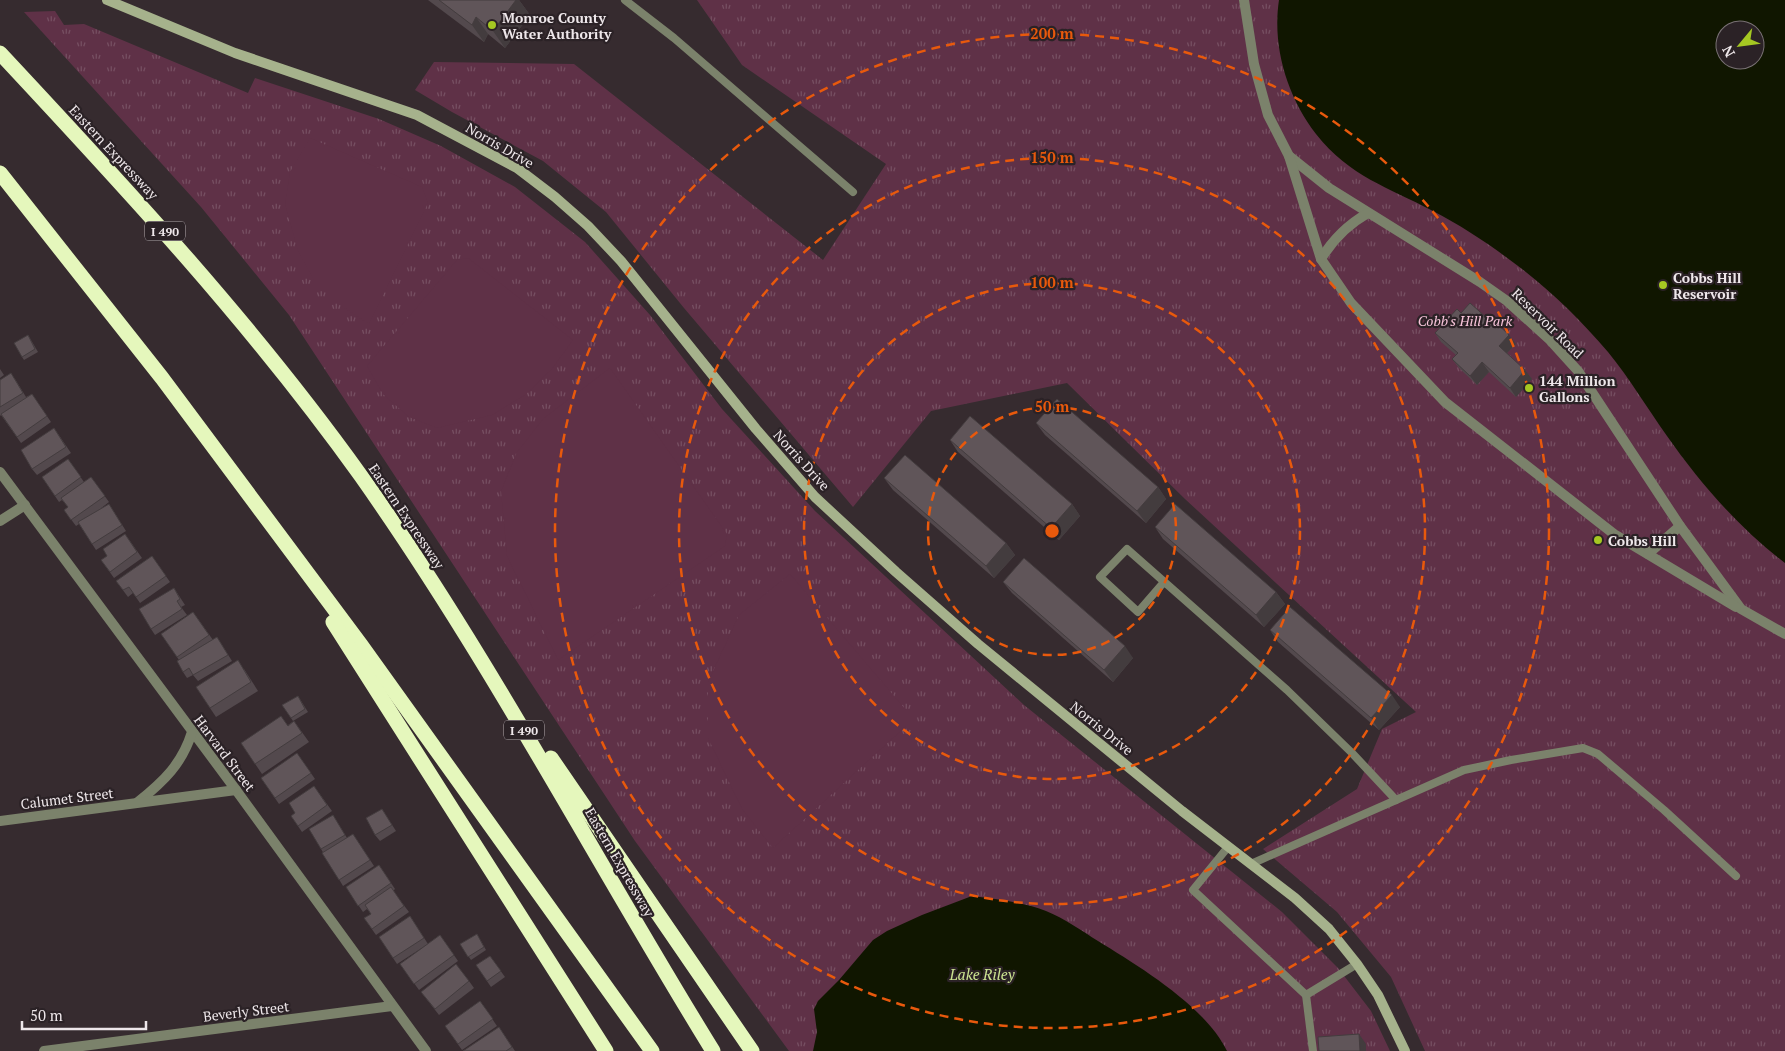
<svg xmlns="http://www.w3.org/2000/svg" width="1785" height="1051" font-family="'PT Serif',serif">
  <defs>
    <pattern id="park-tufts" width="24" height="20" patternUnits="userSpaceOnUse" patternTransform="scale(1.25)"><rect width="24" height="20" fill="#5f3147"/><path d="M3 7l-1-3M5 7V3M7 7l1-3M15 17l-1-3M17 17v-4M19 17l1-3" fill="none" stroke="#764f62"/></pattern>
  </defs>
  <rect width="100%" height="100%" fill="#362b2f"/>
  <g fill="url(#park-tufts)" fill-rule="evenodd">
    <path d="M697,0H1785V1051H1425L1391,977L1337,912L1263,849L1357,789L1382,729L1416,712L1185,499L1067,383L931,411L853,507L684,308L606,212L543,161L452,112L415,90L434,62L574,64L823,260L886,164L742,65ZM1725,30H1755V60H1725Z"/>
    <path d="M55,11L64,25L84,24L248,93L255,78L379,119L441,146L515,187L585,242L650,315L722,409L815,511L1024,705L1282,912L1338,968L1371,1011L1390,1051H789L635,841L289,315L201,207L24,12Z"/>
  </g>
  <g fill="#5f3147">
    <path d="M310,138L422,187L428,203L369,324L340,305L314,280L298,251L285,204L290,172Z"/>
    <path d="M468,258L573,340L551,370L525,395L492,415L437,428L409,417L383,394L367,366L457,260Z"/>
    <path d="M610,368L727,534L725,546L558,660L507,556L501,491L517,452L544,418Z"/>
    <path d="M790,574L906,710V726L773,848L742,809L708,738V682L739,615Z"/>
  </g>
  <g fill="#101600" fill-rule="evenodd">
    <path d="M1279,0H1785V563C1739,528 1700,483 1667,436C1647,408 1630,379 1608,352C1579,318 1546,286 1510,260C1486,242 1460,225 1433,211C1388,187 1350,177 1316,134C1287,96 1272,47 1279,0ZM1725,30H1755V60H1725Z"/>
    <path d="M972,896C997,899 1021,902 1046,911C1064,918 1082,931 1098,941C1140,967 1205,1006 1227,1051H813L817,1032L814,1009L818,1001L839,980L873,940L887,931L922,915Z"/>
  </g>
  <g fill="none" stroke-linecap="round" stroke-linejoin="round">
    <g stroke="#7b826b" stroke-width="8">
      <path d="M625,0L674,38L853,192"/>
      <path d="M1164,582L1138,612L1100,577L1127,549L1287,690L1352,753L1396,800"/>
      <path d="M1228,847L1193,890L1306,995L1357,964"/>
      <path d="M1251,864L1464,770L1511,760L1583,748L1598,754L1664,810L1736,876"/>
      <path d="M1306,995L1313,1051"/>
    </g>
    <g stroke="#7b826b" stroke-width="10">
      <path d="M1244,0L1254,64L1268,115L1289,156L1329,188L1480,282L1507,301L1549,339L1578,371L1680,526L1741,609L1785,634"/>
      <path d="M1289,156L1321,259L1351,303L1445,402L1614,534L1736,607"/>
      <path d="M1321,259C1333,239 1347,225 1368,213"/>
      <path d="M0,472L236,790L426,1051"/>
      <path d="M0,521L25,505"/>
      <path d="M1648,554L1680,526"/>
      <path d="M138,802C164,781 182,764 192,732"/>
      <path d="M0,821L236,790"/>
      <path d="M44,1051L392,1006"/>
    </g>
    <path stroke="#a6b28c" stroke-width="10" d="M107,0L235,53L417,115L517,168L555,197L588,226L621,261L756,429L815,497L896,572L978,644L1182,811L1295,898L1329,929L1357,964L1378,995L1405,1051"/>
    <g stroke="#e5f7bc" stroke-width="15">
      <path d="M0,53C127,189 253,325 361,476C491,660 595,860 713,1051"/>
      <path d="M0,173L162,378L361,645L652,1051"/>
      <path d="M333,622L606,1051"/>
      <path d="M551,758L752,1051"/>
    </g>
  </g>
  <g fill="#53494d">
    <path d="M428,0H519L530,15L505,48L488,34L484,42Z"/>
    <path d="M1461,313L1516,344L1507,353L1525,370L1532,379L1516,397L1489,372L1477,385L1459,368L1452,359L1456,355L1441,342L1435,333Z"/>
    <path d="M28,335L38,352L24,360L22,357Z"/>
    <path d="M0,369L4,375L0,378Z"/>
    <path d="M15,379L26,397L32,394L51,422L21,443L1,415L0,416V380Z"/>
    <path d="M1036,423L1158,487L1166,499L1146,523L1045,435Z"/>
    <path d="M54,428L71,453L37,475L32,469Z"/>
    <path d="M950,440L1072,504L1080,516L1059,540L958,452Z"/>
    <path d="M68,459L84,482L91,477L109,502L100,509L109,504L126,531L96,550L79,524L76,526L64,510L68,507L62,500L59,502L42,477Z"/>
    <path d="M884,478L1006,543L1015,555L994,578L893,490Z"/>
    <path d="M1155,527L1276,592L1285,604L1264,627L1163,539Z"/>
    <path d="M125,534L142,558L114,578L101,560L107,556Z"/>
    <path d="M152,556L170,582L140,603L133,593L128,597L116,581Z"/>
    <path d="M1003,582L1133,658L1113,682L1012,593Z"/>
    <path d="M174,588L185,605L181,607L187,615L155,635L151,629Z"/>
    <path d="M193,612L213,640L217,637L232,661L198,681L193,675L187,678L183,672L179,660L161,634Z"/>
    <path d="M1270,630L1400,707L1379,730L1278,642Z"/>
    <path d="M244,669L258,691L216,717L210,708Z"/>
    <path d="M298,696L308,712L293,721L282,705Z"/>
    <path d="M294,721L309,742L262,774L241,743L288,725Z"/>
    <path d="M297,753L315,779L279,804L261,778Z"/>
    <path d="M314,786L332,811L302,832L291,816L295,813Z"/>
    <path d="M382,809L396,831L380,841L375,835Z"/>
    <path d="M333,815L347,838L357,840L374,866L343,886L321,849Z"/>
    <path d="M379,865L395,889L393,891L409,912L376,935L364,918L371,914L367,909L363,912L346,887Z"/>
    <path d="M410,916L428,944L397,964L379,937Z"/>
    <path d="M477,934L486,950L471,960L460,944Z"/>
    <path d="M440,935L458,961L419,990L400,964Z"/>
    <path d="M490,956L505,977L491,987L476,965Z"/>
    <path d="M469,981L474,988L439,1015L421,992Z"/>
    <path d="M480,1001L497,1026L462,1050L445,1026Z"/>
    <path d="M499,1027L515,1051H463Z"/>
  </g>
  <g fill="#433c3e">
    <path d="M516,0H519L530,15L505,48L493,31Z"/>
    <path d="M476,17L488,34L484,42L472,25Z"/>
    <path d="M1509,335L1516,344L1505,355L1499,346Z"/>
    <path d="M1482,362L1489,372L1477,385L1470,376Z"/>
    <path d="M1525,370L1532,379L1516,397L1510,388Z"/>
    <path d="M1158,487L1166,499L1146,523L1137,511Z"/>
    <path d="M1072,504L1080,516L1059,540L1051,528Z"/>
    <path d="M1006,543L1015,555L994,578L986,566Z"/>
    <path d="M1276,592L1285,604L1264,627L1256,615Z"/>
    <path d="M1125,646L1133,658L1113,682L1104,670Z"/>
    <path d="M1392,695L1400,707L1379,730L1371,718Z"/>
    <path d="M1359,1034L1366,1044V1051H1360Z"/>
  </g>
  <g fill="#605559" stroke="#433c3e">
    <path d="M439,0H516L493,31L476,17L472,25Z"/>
    <path d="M1470,303L1488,319L1490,317L1509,335L1499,346L1525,370L1510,388L1482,362L1470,376L1452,359L1458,353L1435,333L1457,309L1461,313Z"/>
    <path d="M28,335L35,349L22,357L14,343Z"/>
    <path d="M11,373L23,393L0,407V380Z"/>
    <path d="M32,394L47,416L17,437L1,414Z"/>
    <path d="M1057,399L1158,487L1137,511L1036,423Z"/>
    <path d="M970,416L1072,504L1051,528L950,440Z"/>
    <path d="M54,428L66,447L32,469L21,450Z"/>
    <path d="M905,455L1006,543L986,566L884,478Z"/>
    <path d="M68,459L81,477L55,496L42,477Z"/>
    <path d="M91,477L105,496L71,520L64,510L68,507L61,498Z"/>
    <path d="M109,504L122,525L92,544L78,522Z"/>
    <path d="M1175,504L1276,592L1256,615L1155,527Z"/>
    <path d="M125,534L137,552L110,572L101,560L107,556L103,549Z"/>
    <path d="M152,556L166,576L136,597L129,587L123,590L116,581Z"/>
    <path d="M1024,558L1125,646L1104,670L1003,582Z"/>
    <path d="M174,588L180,599L177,601L182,609L151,629L139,609Z"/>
    <path d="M1290,607L1392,695L1371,718L1270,630Z"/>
    <path d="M193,612L209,635L177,657L161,634Z"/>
    <path d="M217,637L228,655L193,675L189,668L183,672L177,661Z"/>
    <path d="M238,660L251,682L210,708L196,687Z"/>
    <path d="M298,696L305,709L291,718L282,705Z"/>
    <path d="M281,716L288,726L294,721L302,733L255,764L241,743Z"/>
    <path d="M297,753L311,773L275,798L261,778Z"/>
    <path d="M314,786L327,805L298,826L291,816L295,813L289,803Z"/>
    <path d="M382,809L392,825L375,835L366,818Z"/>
    <path d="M333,815L345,835L321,849L309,829Z"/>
    <path d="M353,834L370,860L339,880L322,853Z"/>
    <path d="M379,865L391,883L358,906L346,887Z"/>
    <path d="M391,887L404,906L372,929L364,918L371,914L365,905Z"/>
    <path d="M410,916L424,938L393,958L379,937Z"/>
    <path d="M477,934L484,947L468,957L460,944Z"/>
    <path d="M440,935L454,955L414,984L400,964Z"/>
    <path d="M490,956L501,971L487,981L476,965Z"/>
    <path d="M456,964L469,981L435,1009L421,992Z"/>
    <path d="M480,1001L493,1019L458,1044L445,1026Z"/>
    <path d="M499,1027L512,1047L506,1051H463Z"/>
    <path d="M1359,1034L1360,1051H1319L1318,1037Z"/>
  </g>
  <g fill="none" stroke="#e8590c" stroke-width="2.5" stroke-dasharray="9 6">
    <circle cx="1052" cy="531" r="124"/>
    <circle cx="1052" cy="531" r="248"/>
    <circle cx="1052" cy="531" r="373"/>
    <circle cx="1052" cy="531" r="497"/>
  </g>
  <g fill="#a5c822" stroke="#2b2226" stroke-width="2">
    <circle cx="492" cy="25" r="5"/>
    <circle cx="1663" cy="285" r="5"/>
    <circle cx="1529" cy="388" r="5"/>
    <circle cx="1598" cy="540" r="5"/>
  </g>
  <g text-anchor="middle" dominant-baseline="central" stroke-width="4.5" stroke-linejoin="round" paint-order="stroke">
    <g fill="#2b2226" stroke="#b4acaf" stroke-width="1">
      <rect x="145" y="221.5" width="40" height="19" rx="4"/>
      <rect x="504" y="720.5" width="40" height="19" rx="4"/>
    </g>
    <g font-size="12" font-weight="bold" fill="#eee7ea">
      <text x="165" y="231">I 490</text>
      <text x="524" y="730">I 490</text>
    </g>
    <g font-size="14" font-weight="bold" fill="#eee7ea" stroke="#2b2226" text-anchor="start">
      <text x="502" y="17">Monroe County<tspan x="502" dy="16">Water Authority</tspan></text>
      <text x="1673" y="277">Cobbs Hill<tspan x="1673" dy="16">Reservoir</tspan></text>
      <text x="1539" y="380">144 Million<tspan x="1539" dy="16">Gallons</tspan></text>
      <text x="1608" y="540">Cobbs Hill</text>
    </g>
    <g font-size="14" fill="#eee7ea" stroke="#2b2226">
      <text transform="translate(500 145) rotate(30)">Norris Drive</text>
      <text transform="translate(114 152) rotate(47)">Eastern Expressway</text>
      <text transform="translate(1548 323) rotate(44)">Reservoir Road</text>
      <text transform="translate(802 460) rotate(48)">Norris Drive</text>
      <text transform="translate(407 516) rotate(56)">Eastern Expressway</text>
      <text transform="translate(1102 728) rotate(39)">Norris Drive</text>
      <text transform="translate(225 753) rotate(53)">Harvard Street</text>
      <text transform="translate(67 798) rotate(-7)">Calumet Street</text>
      <text transform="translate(620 862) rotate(60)">Eastern Expressway</text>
      <text transform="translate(246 1011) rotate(-7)">Beverly Street</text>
    </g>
    <g font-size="14" font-style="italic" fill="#f9c5db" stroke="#2b2226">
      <text x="1465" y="320">Cobb's Hill Park</text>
    </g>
    <g font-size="15" font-style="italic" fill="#cce491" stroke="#2b2226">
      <text x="982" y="974">Lake Riley</text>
    </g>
  </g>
  <circle cx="1052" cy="531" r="8" fill="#e8590c" stroke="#2b2226" stroke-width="2.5"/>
  <g font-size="15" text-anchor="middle" font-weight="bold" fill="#e8590c" stroke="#2b2226" stroke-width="4.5" stroke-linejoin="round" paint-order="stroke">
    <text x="1052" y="39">200 m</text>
    <text x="1052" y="163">150 m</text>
    <text x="1052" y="288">100 m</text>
    <text x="1052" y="412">50 m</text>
  </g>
  <g transform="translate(1740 45) rotate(241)"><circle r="24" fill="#2b2226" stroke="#797174"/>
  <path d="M0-4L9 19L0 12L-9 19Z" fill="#a5c822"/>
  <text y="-8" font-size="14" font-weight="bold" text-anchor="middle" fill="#eee7ea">N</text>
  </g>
  <path d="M22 1021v8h124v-8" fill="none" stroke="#eee7ea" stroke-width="2.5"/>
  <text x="30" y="1021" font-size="15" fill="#eee7ea" stroke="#2b2226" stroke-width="4" paint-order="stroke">50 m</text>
</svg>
